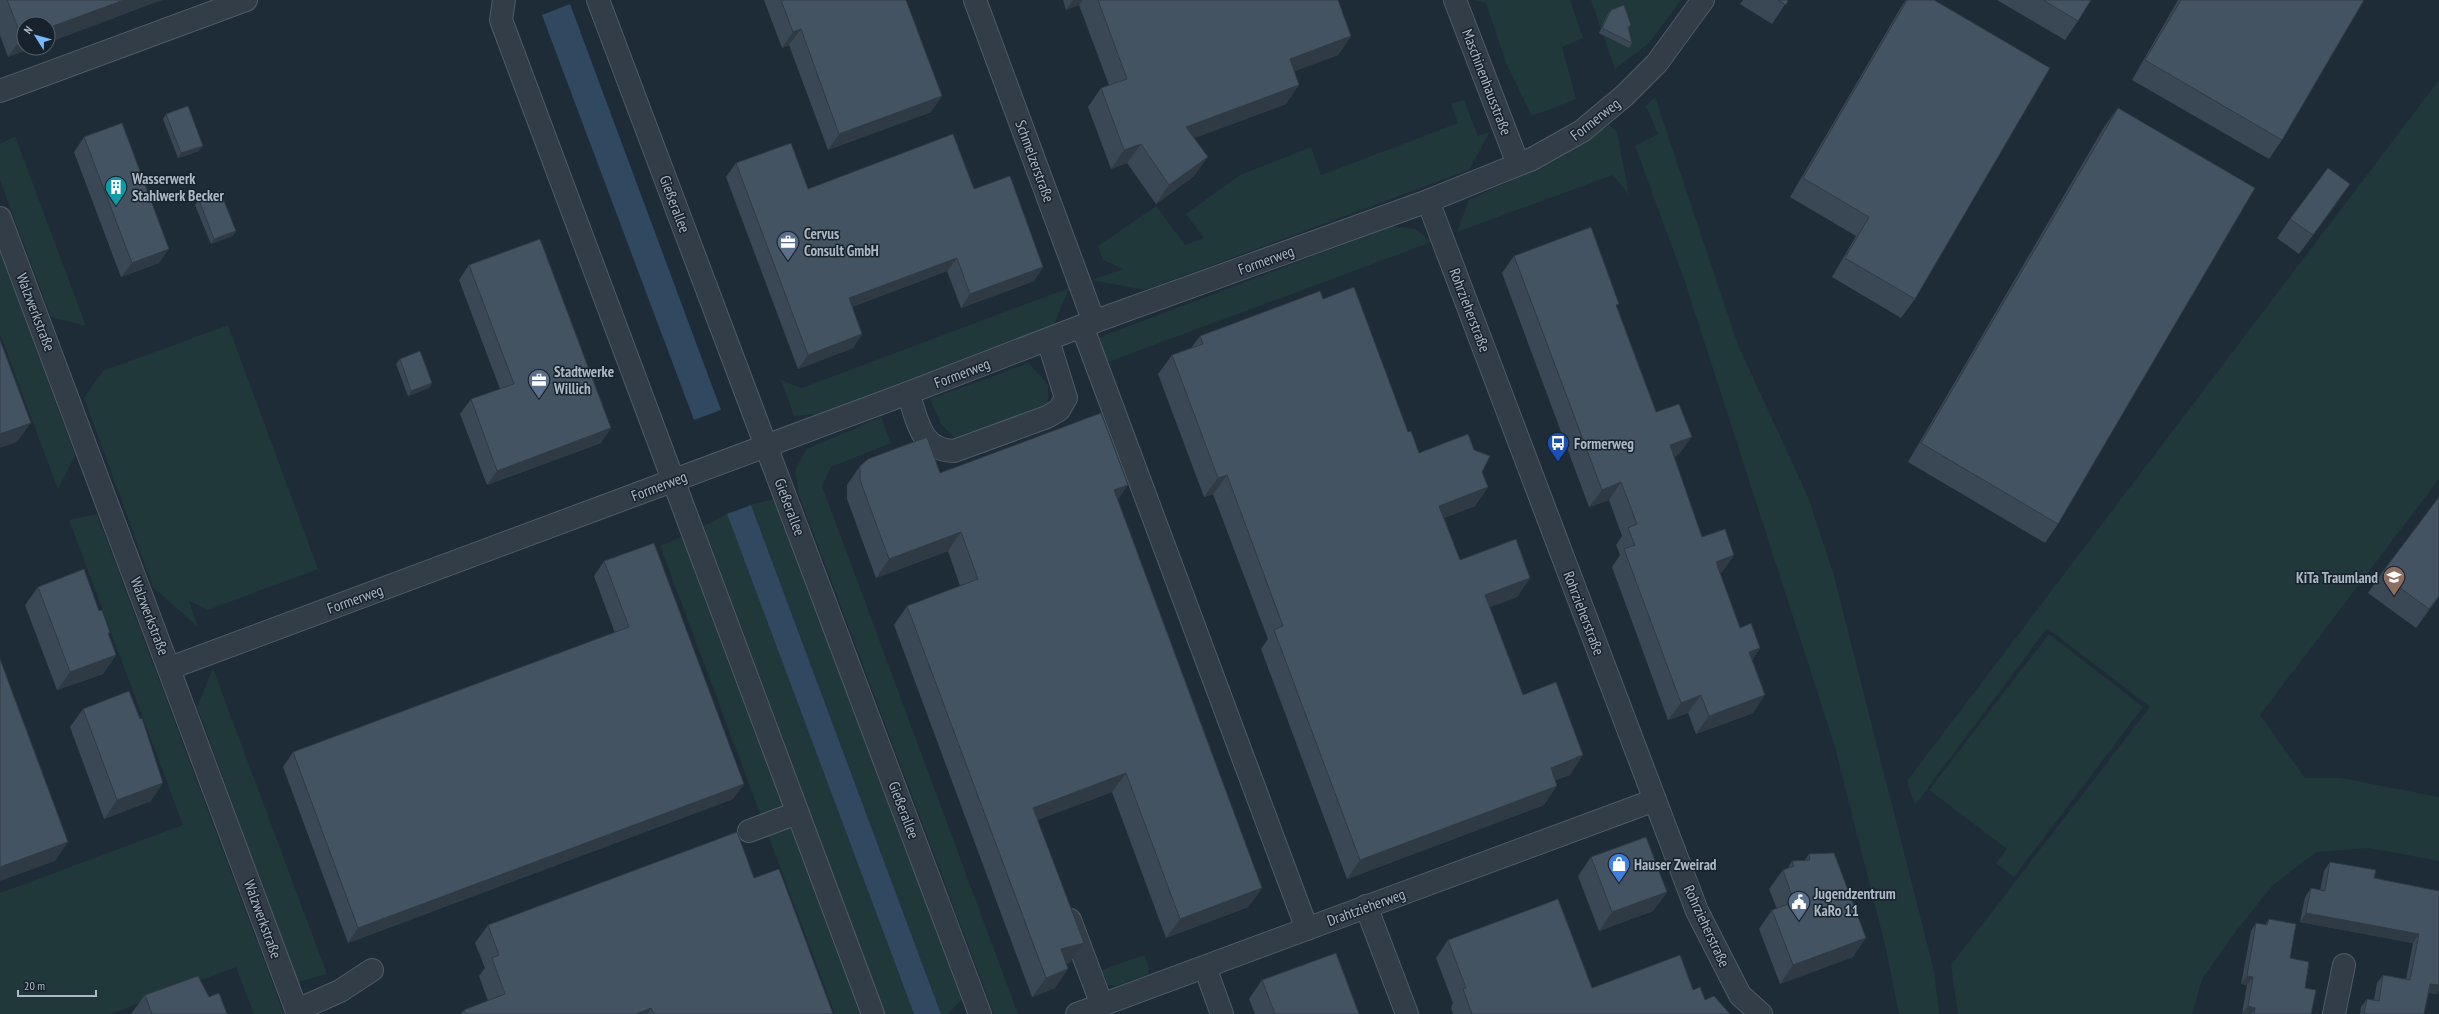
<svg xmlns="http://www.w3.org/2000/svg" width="2439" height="1014" font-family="'PT Sans Narrow',sans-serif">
  <rect width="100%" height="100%" fill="#1e2c38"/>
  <g fill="#203839">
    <path d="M1475,0H1570L1583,38L1562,47L1576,99L1532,116L1506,63L1486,3Z"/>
    <path d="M1591,0H1681L1649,43L1615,69Z"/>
    <path d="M2439,80V479L2260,715L2305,778H2341L2439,797V861L2369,848L2316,852L2273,885L2236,931L2202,979L2192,1014H1958L1951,965L2150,707L2047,628L1915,805L1907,781Z"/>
    <path d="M1655,97L1738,345L1808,497L1833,572L1934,971L1939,1014H1899L1886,949L1835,747L1685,282L1635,146L1658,134L1646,106Z"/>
    <path d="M1464,100L1478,136L1490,132L1469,170L1145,290L1092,280L1123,269L1103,260L1098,246L1156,206L1185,245L1204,238L1186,214L1240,175L1311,147L1321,175L1458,123L1451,104Z"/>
    <path d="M1609,125L1617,132L1629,195L1613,175L1457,232L1469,200L1559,158Z"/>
    <path d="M15,136L86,326L51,317L0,180V144Z"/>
    <path d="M1392,226L1415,229L1432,242L1108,362L1098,338Z"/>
    <path d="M0,252L75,455L58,489L0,334Z"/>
    <path d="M1069,288L1054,325L817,414L794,416L781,380L802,388Z"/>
    <path d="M228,325L318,569L208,610L189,601L198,627L153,587L84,398L103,371Z"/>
    <path d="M1029,363L1048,385V405L956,439L941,424L930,399Z"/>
    <path d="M881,417L891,443L831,467L822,486L1018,1014H994L798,492L795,470L807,449Z"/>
    <path d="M777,498L966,995L948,1014H941L751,505Z"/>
    <path d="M97,514L284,1014H254L236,967L110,1014H0V893L183,825L69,520Z"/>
    <path d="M727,514L914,1014H881L699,529Z"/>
    <path d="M684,536L863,1014H835L660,546Z"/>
    <path d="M2049,634L2143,707L2014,877L1996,863L2007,849L1929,790Z"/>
    <path d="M213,668L228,709L327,974L298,982L197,707Z"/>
    <path d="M1144,955L1149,967L1148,974L1116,986L1108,985L1102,970Z"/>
  </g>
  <g fill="#304960">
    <path d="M570,4L721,410L694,420L542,15Z"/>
    <path d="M751,505L941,1014H914L727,514Z"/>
  </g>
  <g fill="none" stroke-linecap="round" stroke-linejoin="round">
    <g stroke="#4f5b66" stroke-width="24">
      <g id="minor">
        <path d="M504,0L501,20L873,1014"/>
        <path d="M598,0L980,1014"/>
        <path d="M975,0L1094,322"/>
        <path d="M1455,0L1518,164"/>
        <path d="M0,91L246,0"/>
        <path d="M1428,201L1697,911L1740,995L1761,1014"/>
        <path d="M0,218L298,1014"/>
        <path d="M1082,326L1307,929"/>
        <path d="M908,393C918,421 920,450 954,451L1047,417L1059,410L1066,398L1048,340"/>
        <path d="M170,668L908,393L1082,326L1428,201L1532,159L1582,131L1625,95L1657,63L1703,0"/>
        <path d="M749,831L797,813"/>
        <path d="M1366,906L1407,1014"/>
        <path d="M1070,920L1102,1005"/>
        <path d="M1205,967L1222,1014"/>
        <path d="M297,1010L340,991L372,970"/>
        <path d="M1077,1014L1655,800"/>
        <path d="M2334,1014L2344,965"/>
      </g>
    </g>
    <use href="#minor" stroke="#323d48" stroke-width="22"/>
  </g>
  <g fill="#3a4754">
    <path d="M0,0H162L24,48L8,57L0,35Z"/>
    <path d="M764,0H906L931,112L828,150L789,45L782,48Z"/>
    <path d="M1063,0H1338L1351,36L1338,55L1294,71L1286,104L1194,138V176L1156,204L1127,163L1111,169L1088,107L1101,88L1109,85L1079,5L1066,10Z"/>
    <path d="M1743,0H1788L1772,24L1740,4Z"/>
    <path d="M1906,0H1934L1915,299L1901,318L1832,277L1856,236L1790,197L1901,7Z"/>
    <path d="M1997,0H2091L2078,21L2065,40Z"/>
    <path d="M2178,0H2364L2282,140L2269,159L2132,80Z"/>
    <path d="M1611,10L1631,25L1628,29L1632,43L1629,48L1599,33L1607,15Z"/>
    <path d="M2118,108L2058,524L2045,543L1908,462L2104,127Z"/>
    <path d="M166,114L199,151L178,158L163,119Z"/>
    <path d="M84,137L159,263L121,277L74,152Z"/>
    <path d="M736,163L808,189H974L1043,267L1034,281L961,308L947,271L852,307L862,334L853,348L798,369L726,177Z"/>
    <path d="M199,200L236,231L232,236L211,244L195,205Z"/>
    <path d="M2337,203L2299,254L2277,238L2290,219Z"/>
    <path d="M1514,256L1617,307L1656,412L1679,454L1674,457L1702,537L1734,555L1722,572L1720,573L1740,628L1760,648L1752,660L1753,713L1696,734L1688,713L1668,720L1612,567L1620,555L1616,545L1622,536L1609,500L1589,507L1502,273Z"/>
    <path d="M469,265L601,443L487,485L460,414L471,399L500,389L459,280Z"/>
    <path d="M1323,299L1408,432L1419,453L1482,472L1488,487L1475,506L1444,518L1460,560L1530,578L1517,597L1490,607L1523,695L1570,775L1555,780L1544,805L1347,879L1261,649L1268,639L1213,494L1204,497L1158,374L1172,355L1191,348L1200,336Z"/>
    <path d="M400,359L432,383L429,388L408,396L396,364Z"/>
    <path d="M860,466L940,473L1118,500L1262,888L1248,907L1166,938L1112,792L1037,820L1084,943L1070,962L1066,964L1055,988L1032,997L894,625L907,606L960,586L948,551L876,578L847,499V485Z"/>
    <path d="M604,561L744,784L733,799L348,943L283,767L293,752L615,633L594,576Z"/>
    <path d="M2381,574L2439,597L2416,628L2368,593Z"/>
    <path d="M38,587L99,611L110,633L108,635L116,655L103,674L57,690L25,605Z"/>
    <path d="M83,709L140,719L151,801L104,819L70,727Z"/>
    <path d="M1809,854L1853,957L1780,984L1759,929L1772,910L1777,909L1769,889L1783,870L1788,868L1792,861L1805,860Z"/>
    <path d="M1591,857L1667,892L1653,911L1599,931L1578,876Z"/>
    <path d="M2330,862L2374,878L2439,891L2437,994L2428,993L2424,1014H2360L2361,1007L2367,999L2374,1000L2377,983L2383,975L2406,979L2413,943L2300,922L2305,897L2311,888L2320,890L2324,871Z"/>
    <path d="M754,878L833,1014H461L464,1010L488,1001L479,976L485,968L475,943L488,925Z"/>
    <path d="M2269,919L2290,958L2305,988L2311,1014H2242L2247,985L2241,984L2251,931L2256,923L2265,925Z"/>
    <path d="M1448,940L1592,988L1693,990L1705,1000L1730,1014H1453L1451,1007L1453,1003L1436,958Z"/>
    <path d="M1262,980L1359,1014H1255L1249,999Z"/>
    <path d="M145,995L209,997L227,1014H131Z"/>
  </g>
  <g fill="#303a45">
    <path d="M124,0H162L48,43V28Z"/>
    <path d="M1073,0H1083L1079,5L1066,10Z"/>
    <path d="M801,29L789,45L782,48L793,32Z"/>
    <path d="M1351,36L1338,55L1277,78L1290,59Z"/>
    <path d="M24,37V48H33L8,57L22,38Z"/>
    <path d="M1299,85L1286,104L1173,146L1186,127Z"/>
    <path d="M942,96L931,112L828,150L839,134Z"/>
    <path d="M1141,144L1127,163L1111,169L1124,150Z"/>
    <path d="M203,146L199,151L178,158L181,153Z"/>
    <path d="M1208,157L1194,176L1156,204L1169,185Z"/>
    <path d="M2350,184L2337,203L2299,254L2313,235Z"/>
    <path d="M236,231L232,236L211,244L214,239Z"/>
    <path d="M169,249L159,263L121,277L132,263Z"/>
    <path d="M957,258L947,271L839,312L849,298Z"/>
    <path d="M1043,267L1034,281L961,308L970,294Z"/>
    <path d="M862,334L853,348L798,369L808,355Z"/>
    <path d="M432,383L429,388L408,396L411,391Z"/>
    <path d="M31,423L17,442L0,448V434Z"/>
    <path d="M611,428L601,443L487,485L497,471Z"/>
    <path d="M1692,437L1679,454L1657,463L1670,445Z"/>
    <path d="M1227,475L1213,494L1204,497L1218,478Z"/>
    <path d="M1621,482L1609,500L1589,507L1602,490Z"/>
    <path d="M1128,485L1115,504L1114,490Z"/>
    <path d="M1488,487L1475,506L1426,525L1439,506Z"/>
    <path d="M961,532L948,551L876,578L889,559Z"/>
    <path d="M1734,555L1722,572L1703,579L1716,562Z"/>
    <path d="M1530,578L1517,597L1472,614L1485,595Z"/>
    <path d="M2439,596V597L2416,628L2429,609Z"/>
    <path d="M1760,648L1748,666L1749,652Z"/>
    <path d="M116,655L103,674L57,690L70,672Z"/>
    <path d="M1701,695L1688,713L1668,720L1681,703Z"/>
    <path d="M1765,695L1753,713L1696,734L1709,716Z"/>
    <path d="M1583,755L1570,775L1537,787L1551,768Z"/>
    <path d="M1126,773L1112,792L1019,827L1033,808Z"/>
    <path d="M163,783L151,801L104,819L117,800Z"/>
    <path d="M744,784L733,799L348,943L358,928Z"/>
    <path d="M1557,786L1544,805L1347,879L1360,860Z"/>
    <path d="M68,842L55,861L0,881V867Z"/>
    <path d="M1262,888L1248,907L1166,938L1180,919Z"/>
    <path d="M1667,892L1653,911L1599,931L1612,912Z"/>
    <path d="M2306,913L2419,934L2413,943L2300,922Z"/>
    <path d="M1866,938L1853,957L1780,984L1793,965Z"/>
    <path d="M1084,943L1070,962L1047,968L1061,949Z"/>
    <path d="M1068,969L1055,988L1032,997L1046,978Z"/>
    <path d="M2247,976L2253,977L2247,985L2241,984Z"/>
    <path d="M2430,984L2439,985V991L2437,994L2424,992Z"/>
    <path d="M2248,1006L2255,1008L2251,1014H2242Z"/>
    <path d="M651,1008L648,1014H636Z"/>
  </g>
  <g fill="#445362" stroke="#303a45">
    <path d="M7,0H124L48,28V24H24V37L22,38Z"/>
    <path d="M781,0H906L942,96L839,134L801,29L793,32Z"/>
    <path d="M1098,0H1338L1351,36L1290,59L1299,85L1186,127L1208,157L1169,185L1141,144L1124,150L1101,88L1127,79Z"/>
    <path d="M1778,0H1788L1786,5Z"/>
    <path d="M1907,0H1934L2050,68L1915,299L1845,258L1869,217L1803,178Z"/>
    <path d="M2043,0H2091L2078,21Z"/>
    <path d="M2181,0H2364L2282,140L2145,60Z"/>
    <path d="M1624,5L1631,25L1628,27L1632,43L1602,28L1611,10Z"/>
    <path d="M188,106L203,146L181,153L166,114Z"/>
    <path d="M2118,108L2255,188L2058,524L1921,443Z"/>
    <path d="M122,123L169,249L132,263L84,137Z"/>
    <path d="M953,134L974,189L1010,176L1043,267L970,294L957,258L849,298L862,334L808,355L736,163L791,143L808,189Z"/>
    <path d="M2328,168L2350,184L2313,235L2290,219Z"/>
    <path d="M220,191L236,231L214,239L199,200Z"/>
    <path d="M1591,227L1619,304L1616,305L1656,412L1679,404L1692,437L1670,445L1702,537L1725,529L1734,555L1716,562L1740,628L1751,623L1760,648L1749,652L1765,695L1709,716L1701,695L1681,703L1624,549L1635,545L1628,528L1637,524L1621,482L1602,490L1514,256Z"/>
    <path d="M540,239L611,428L497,471L471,399L514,384L469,265Z"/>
    <path d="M1354,287L1408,432L1411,431L1419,453L1468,434L1474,450L1490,456L1482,472L1488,487L1439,506L1460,560L1516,539L1530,578L1485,595L1523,695L1556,682L1583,755L1551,768L1557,786L1360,860L1274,630L1283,626L1227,475L1218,478L1172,355L1203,344L1200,336L1320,291L1323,299Z"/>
    <path d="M0,340L31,423L0,434Z"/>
    <path d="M420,351L432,383L411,391L400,359Z"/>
    <path d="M1101,413L1128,485L1114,490L1262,888L1180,919L1126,773L1033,808L1084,943L1061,949L1068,969L1046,978L907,606L978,579L961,532L889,559L860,480V466L868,459L927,437L940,473Z"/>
    <path d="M2439,497V596L2429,609L2381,574Z"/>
    <path d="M654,543L744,784L358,928L293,752L629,627L604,561Z"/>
    <path d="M84,569L99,611L102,610L110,633H108L116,655L70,672L38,587Z"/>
    <path d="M0,659L68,842L0,867Z"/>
    <path d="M129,691L140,719L142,718L163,783L117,800L83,709Z"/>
    <path d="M737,832L754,878L779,869L833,1014H654L651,1008L636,1014H466L464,1010L505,994L492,958L499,955L488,925Z"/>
    <path d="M1646,837L1667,892L1612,912L1591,857Z"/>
    <path d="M1834,853L1866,938L1793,965L1772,910L1794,902L1783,870L1794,866L1792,861L1810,860L1809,854Z"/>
    <path d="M2330,862L2376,870L2374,878L2439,891V985L2430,984L2424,1014H2364L2367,999L2379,1001L2383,975L2410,980L2419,934L2306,913L2311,888L2325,891Z"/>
    <path d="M1558,899L1592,988L1680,955L1693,990L1700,987L1705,1000L1714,996L1730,1014H1472L1463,989L1466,988L1448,940Z"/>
    <path d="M2269,919L2296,924L2290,958L2309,962L2305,988L2316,990L2311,1014H2254L2255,1008L2248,1006L2253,977L2247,976L2256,923L2267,925Z"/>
    <path d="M1336,953L1359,1014H1275L1262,980Z"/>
    <path d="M198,976L209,997L219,993L227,1014H152L145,995Z"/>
  </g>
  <defs>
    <g id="building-pin" transform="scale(1.15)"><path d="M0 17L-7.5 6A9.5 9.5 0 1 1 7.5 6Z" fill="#0f9aa8" stroke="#18222c"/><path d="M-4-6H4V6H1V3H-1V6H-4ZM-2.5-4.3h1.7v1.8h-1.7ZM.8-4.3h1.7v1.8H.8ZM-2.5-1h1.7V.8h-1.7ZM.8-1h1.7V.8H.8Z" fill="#fff"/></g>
    <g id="office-pin" transform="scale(1.15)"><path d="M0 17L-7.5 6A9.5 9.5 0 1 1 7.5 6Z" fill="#5c6f8a" stroke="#18222c"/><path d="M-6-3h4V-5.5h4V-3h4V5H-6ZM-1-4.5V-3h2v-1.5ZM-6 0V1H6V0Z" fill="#fff"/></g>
    <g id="bus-pin" transform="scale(1.15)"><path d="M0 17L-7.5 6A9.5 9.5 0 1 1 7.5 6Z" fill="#1a4fb4" stroke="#18222c"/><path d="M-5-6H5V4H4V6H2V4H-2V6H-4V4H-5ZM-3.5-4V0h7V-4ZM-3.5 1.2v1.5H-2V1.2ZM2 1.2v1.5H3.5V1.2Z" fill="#fff"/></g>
    <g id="school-pin" transform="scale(1.15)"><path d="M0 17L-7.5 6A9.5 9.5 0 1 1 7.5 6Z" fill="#8d6e63" stroke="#18222c"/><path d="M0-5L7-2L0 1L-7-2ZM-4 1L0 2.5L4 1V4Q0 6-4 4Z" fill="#fff"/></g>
    <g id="shop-pin" transform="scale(1.15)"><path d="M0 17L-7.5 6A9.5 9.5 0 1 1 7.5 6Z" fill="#3f7fe0" stroke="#18222c"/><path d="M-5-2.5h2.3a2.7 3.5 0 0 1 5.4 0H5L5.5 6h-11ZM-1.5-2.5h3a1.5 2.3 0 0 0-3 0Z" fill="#fff"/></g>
    <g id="civic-pin" transform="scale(1.15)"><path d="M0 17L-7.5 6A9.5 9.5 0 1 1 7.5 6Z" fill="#5c6f8a" stroke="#18222c"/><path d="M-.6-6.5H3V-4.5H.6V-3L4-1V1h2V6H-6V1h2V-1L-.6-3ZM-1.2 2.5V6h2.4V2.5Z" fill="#fff"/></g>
  </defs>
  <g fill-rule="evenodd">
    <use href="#building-pin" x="116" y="187"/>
    <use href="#office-pin" x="788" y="242"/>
    <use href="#office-pin" x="539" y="380"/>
    <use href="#bus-pin" x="1558" y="443"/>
    <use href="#school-pin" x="2394" y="577"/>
    <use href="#shop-pin" x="1619" y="864"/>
    <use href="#civic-pin" x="1799" y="902"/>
  </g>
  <g text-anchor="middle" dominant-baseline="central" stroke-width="3" stroke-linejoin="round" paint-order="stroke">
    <g font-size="15" fill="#acb8c5" stroke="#18222c">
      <text transform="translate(1487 82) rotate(69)">Maschinenhausstraße</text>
      <text transform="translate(1595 119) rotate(-38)">Formerweg</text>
      <text transform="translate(1035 161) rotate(70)">Schmelzerstraße</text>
      <text transform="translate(675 204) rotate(69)">Gießerallee</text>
      <text transform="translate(1266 260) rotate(-20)">Formerweg</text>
      <text transform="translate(1470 310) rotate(69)">Rohrzieherstraße</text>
      <text transform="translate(36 312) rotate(69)">Walzwerkstraße</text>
      <text transform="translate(962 373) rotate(-21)">Formerweg</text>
      <text transform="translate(659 486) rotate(-21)">Formerweg</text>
      <text transform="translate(790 507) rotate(69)">Gießerallee</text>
      <text transform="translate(355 599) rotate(-20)">Formerweg</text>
      <text transform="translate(1584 613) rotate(69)">Rohrzieherstraße</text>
      <text transform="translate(150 616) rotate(69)">Walzwerkstraße</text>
      <text transform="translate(904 810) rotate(69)">Gießerallee</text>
      <text transform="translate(1366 907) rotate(-20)">Drahtzieherweg</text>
      <text transform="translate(263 919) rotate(70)">Walzwerkstraße</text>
      <text transform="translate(1707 926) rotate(65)">Rohrzieherstraße</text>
    </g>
    <g font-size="15" font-weight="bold" fill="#acb8c5" stroke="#18222c" text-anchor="start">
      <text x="132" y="178">Wasserwerk<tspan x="132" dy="17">Stahlwerk Becker</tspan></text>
      <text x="804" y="233">Cervus<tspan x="804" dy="17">Consult GmbH</tspan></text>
      <text x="554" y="371">Stadtwerke<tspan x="554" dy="17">Willich</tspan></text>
      <text x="1574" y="443">Formerweg</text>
      <text x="2378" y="577" text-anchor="end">KiTa Traumland</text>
      <text x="1634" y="864">Hauser Zweirad</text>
      <text x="1814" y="893">Jugendzentrum<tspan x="1814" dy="17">KaRo 11</tspan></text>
    </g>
  </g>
  <g transform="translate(36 36) rotate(307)"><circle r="19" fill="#18222c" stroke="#535e69"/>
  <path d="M0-3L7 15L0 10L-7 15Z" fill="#78b9fe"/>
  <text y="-6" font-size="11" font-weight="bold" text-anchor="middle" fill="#acb8c5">N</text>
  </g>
  <path d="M18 990v6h78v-6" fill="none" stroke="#acb8c5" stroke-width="2"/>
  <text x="24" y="990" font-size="12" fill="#acb8c5" stroke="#18222c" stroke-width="3" paint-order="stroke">20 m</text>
</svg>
